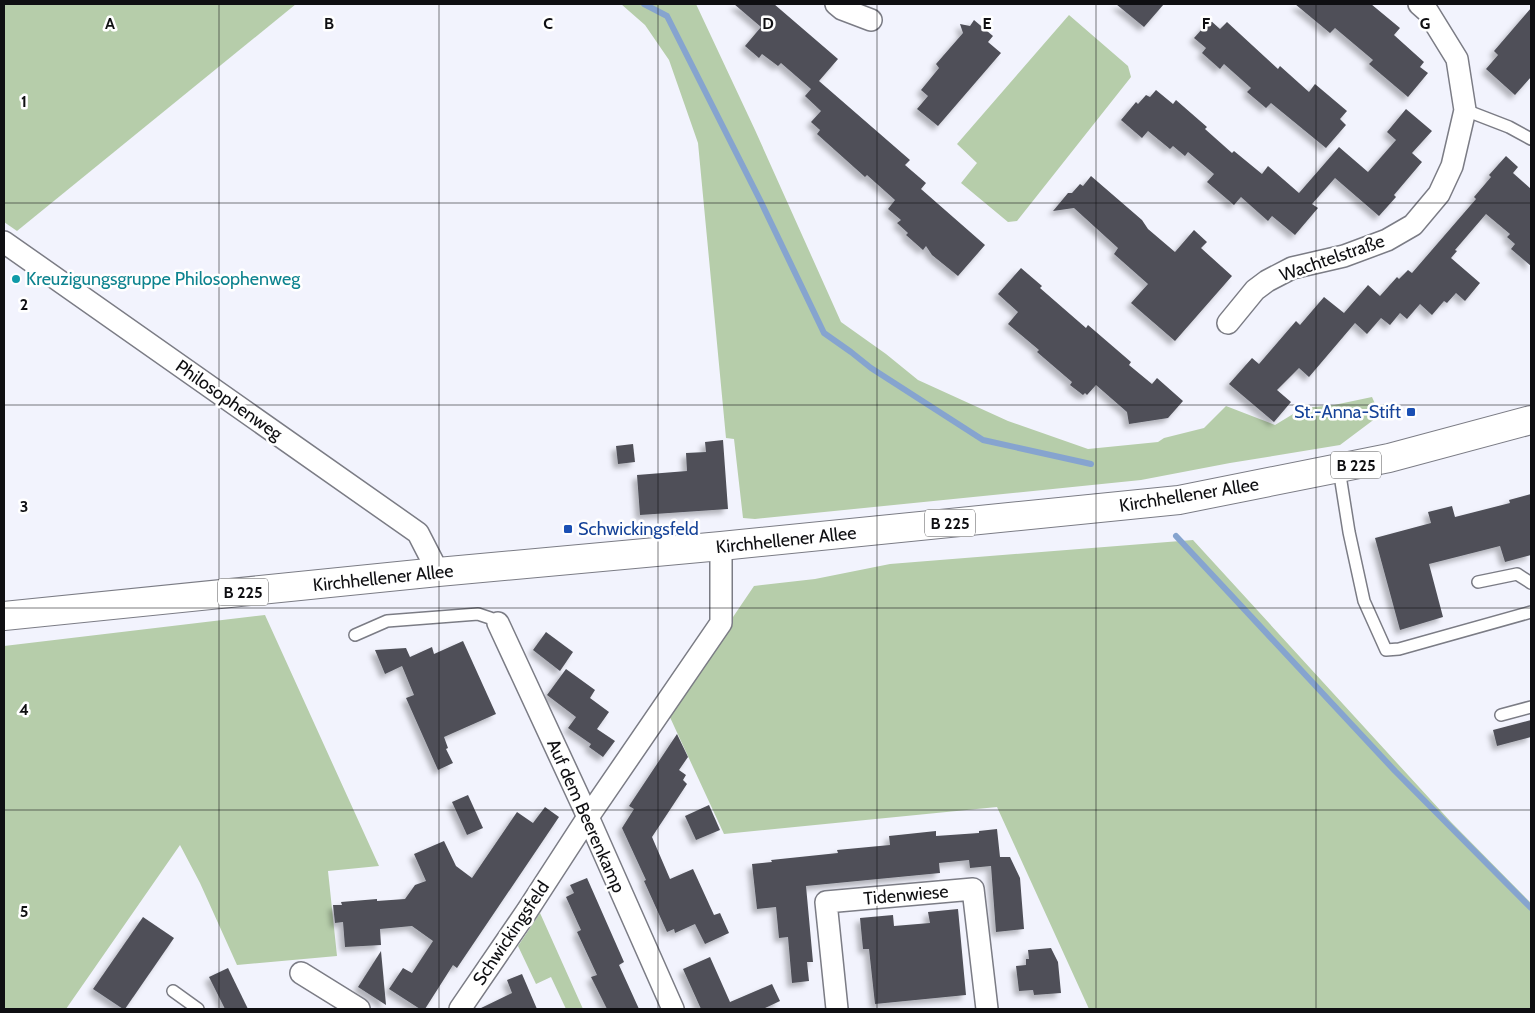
<svg xmlns="http://www.w3.org/2000/svg" width="1535" height="1013" font-family="Cabin,sans-serif">
  <defs>
    <filter id="shadow"><feDropShadow dx="-4.5" dy="4.5" stdDeviation="2.5" flood-color="#0004"/></filter>
  </defs>
  <rect width="100%" height="100%" fill="#f2f3fd"/>
  <g fill="#b6cdaa">
    <path d="M4,4H296L17,231L4,222Z"/>
    <path d="M621,4H696L755,130L841,322L886,354L918,380L1008,421L1088,449L1158,442L1164,438L1204,428L1226,406L1275,425L1303,408L1334,405L1372,397L1380,415L1340,445L1230,463L1141,480L755,519L743,518L734,439L726,438L698,143L669,60L645,25Z"/>
    <path d="M1069,15L1128,66L1131,77L1017,221L1008,222L961,183L977,163L957,144Z"/>
    <path d="M1193,540L1451,822L1531,903V1009H1089L997,807L724,834L668,713L754,586L815,579L890,564Z"/>
    <path d="M265,615L379,866L328,871L337,956L237,965L200,883L180,845L66,1009H4V646Z"/>
    <path d="M540,913L583,1009H566L551,977L536,984L518,946Z"/>
  </g>
  <g fill="none" stroke-linecap="round" stroke-linejoin="round">
    <g stroke="#86a4cf" stroke-width="6">
      <path d="M644,4L667,16L761,202L824,333L851,352L871,368L983,440L1091,464"/>
      <path d="M1176,536L1395,771L1531,908"/>
    </g>
  </g>
  <g fill="#4f5058" filter="url(#shadow)">
    <path d="M734,4H774L838,59L819,81L910,160L905,165L926,183L921,189L985,245L958,276L932,255L926,246L923,250L906,235L908,233L897,223L901,220L888,209L895,200L867,175L865,177L817,134L820,130L811,122L821,111L805,96L811,89L781,63L778,66L762,54L759,58L745,46L761,27Z"/>
    <path d="M1116,4H1164L1144,27Z"/>
    <path d="M1295,4H1371L1400,28L1394,35L1424,62L1420,67L1428,73L1408,97L1369,64L1373,60L1335,28L1330,33Z"/>
    <path d="M1531,8V77L1515,95L1486,69L1498,55L1494,51Z"/>
    <path d="M974,20L993,36L988,42L1001,53L938,126L917,109L928,96L921,90L939,68L936,64L963,33L960,24L970,26Z"/>
    <path d="M1210,20L1220,29L1227,22L1278,69L1280,66L1309,92L1315,84L1347,111L1340,119L1346,125L1326,148L1271,103L1266,108L1247,92L1251,88L1224,64L1220,69L1202,53L1206,48L1194,38Z"/>
    <path d="M1156,90L1173,104L1176,100L1207,127L1205,129L1232,153L1234,151L1262,174L1268,166L1299,193L1339,147L1368,172L1396,140L1387,132L1406,109L1432,131L1412,153L1422,162L1394,195L1396,197L1379,216L1335,178L1312,204L1318,208L1295,235L1272,216L1268,221L1241,197L1234,205L1207,182L1214,174L1188,152L1185,156L1173,146L1170,149L1148,131L1142,138L1121,120L1136,102L1138,104L1146,95L1150,97Z"/>
    <path d="M1506,156L1518,167L1513,173L1531,189V266L1511,249L1515,244L1507,237L1510,234L1486,214L1455,250L1457,251L1451,258L1480,283L1465,301L1456,293L1447,303L1444,301L1432,315L1420,304L1407,319L1400,313L1390,325L1381,318L1367,334L1355,323L1309,377L1299,368L1277,390L1291,402L1274,422L1229,384L1252,358L1259,364L1296,321L1300,325L1324,297L1344,313L1368,285L1380,296L1397,277L1399,279L1408,270L1412,273L1476,199L1474,197L1491,177L1489,175Z"/>
    <path d="M1091,176L1142,220L1148,229L1175,252L1194,230L1207,242L1201,248L1232,276L1175,341L1131,303L1148,284L1114,254L1118,248L1074,208L1053,211L1068,193H1072L1080,184L1083,186Z"/>
    <path d="M1021,268L1042,286L1040,288L1086,328L1088,325L1131,362L1129,365L1152,384L1157,378L1183,401L1168,418L1129,424L1127,412L1096,385L1087,395L1085,393L1083,395L1070,385L1072,382L1037,352L1039,350L1008,324L1018,312L998,294Z"/>
    <path d="M723,440L728,509L640,515L637,475L687,471L686,453L706,452L705,442Z"/>
    <path d="M633,444L635,462L618,464L616,446Z"/>
    <path d="M1531,494V555L1505,562L1500,546L1429,564L1443,617L1400,630L1375,538L1431,523L1428,512L1452,506L1455,517L1510,503L1509,500Z"/>
    <path d="M546,632L573,652L560,671L533,650Z"/>
    <path d="M463,641L496,714L444,737L448,748L446,749L453,763L438,770L406,698L414,695L402,666L385,674L375,650L406,648L410,657L432,647L434,654Z"/>
    <path d="M566,669L595,690L590,698L609,712L597,729L615,741L603,757L589,747L591,744L568,728L576,717L547,695Z"/>
    <path d="M1531,720V737L1497,746L1493,730Z"/>
    <path d="M677,734L688,757L679,770L686,775L683,780L687,784L652,837L670,879L693,869L714,915L720,913L729,933L705,944L695,924L675,933L674,929L667,932L644,881L646,880L622,828L634,809L629,806Z"/>
    <path d="M468,795L483,828L467,835L452,802Z"/>
    <path d="M709,805L720,830L696,840L685,816Z"/>
    <path d="M545,807L559,817L457,968L453,965L425,1009H420L389,989L403,968L412,973L433,941L412,926L380,929L381,945L345,947L343,922L335,923L333,905H342L341,902L377,899V901L405,899L415,885L426,881L414,854L444,841L456,866L472,878L517,812L533,823Z"/>
    <path d="M997,829L1000,857H1010L1020,878L1024,929L996,932L991,866L970,868L969,860L939,863L940,873L806,886L813,962H807L809,981L792,983L788,937L779,938L776,907L757,909L752,864L772,862L771,860L838,853L837,850L890,845L889,836L936,831V836L979,833V831Z"/>
    <path d="M587,878L624,962L619,965L639,1009H607L591,977L597,975L577,932L581,930L566,897L574,893L570,885Z"/>
    <path d="M958,909L966,995L875,1004L869,949H863L860,918L893,915L894,926L930,923L928,912Z"/>
    <path d="M143,917L174,938L125,1009H123L93,989Z"/>
    <path d="M1051,948L1058,962L1061,993L1034,995L1033,990L1019,991L1016,966L1026,965V959H1029L1028,950Z"/>
    <path d="M381,951L386,1005L358,987Z"/>
    <path d="M710,957L730,1002L772,984L780,1001L763,1009H701L683,969Z"/>
    <path d="M228,968L248,1009H225L209,977Z"/>
    <path d="M522,974L537,1009H479L512,993L507,980Z"/>
  </g>
  <g fill="none" stroke-linecap="round" stroke-linejoin="round">
    <g stroke="#7b7c85" stroke-width="14">
      <g id="lane">
        <path d="M1465,110L1509,127L1531,139"/>
        <path d="M1339,469L1349,532L1364,601L1386,650L1399,649L1531,612"/>
        <path d="M1478,582L1517,574L1531,583"/>
        <path d="M355,635L387,621L478,614L490,618L498,623"/>
        <path d="M1501,715L1531,707"/>
        <path d="M173,991L198,1009"/>
      </g>
    </g>
    <g stroke="#7b7c85" stroke-width="24">
      <g id="street">
        <path d="M836,4L842,9L871,20"/>
        <path d="M4,242L418,533L438,572"/>
        <path d="M1228,323L1255,290L1267,281L1292,268L1344,256L1387,240L1413,225L1439,194L1452,166L1465,110L1457,59L1428,12L1419,4"/>
        <path d="M498,623L588,817L673,1009"/>
        <path d="M301,973L359,1009"/>
        <path d="M460,1009L527,911L588,817L721,623V546"/>
        <path d="M837,1009L826,902L973,889L987,1009"/>
      </g>
    </g>
    <g stroke="#7b7c85" stroke-width="30">
      <path id="primary" d="M4,616L438,572L721,546L1179,500L1389,458L1531,420"/>
    </g>
    <use href="#lane" stroke="#fff" stroke-width="11"/>
    <use href="#street" stroke="#fff" stroke-width="21"/>
    <use href="#primary" stroke="#fff" stroke-width="28"/>
  </g>
  <path fill="none" stroke="#0f0f12" stroke-width="1" stroke-opacity="0.55" d="M219,4V1009M439,4V1009M658,4V1009M877,4V1009M1096,4V1009M1316,4V1009M4,203H1531M4,405H1531M4,608H1531M4,810H1531"/>
  <circle fill="#0f9aa8" stroke="#fff" stroke-width="2" cx="16" cy="279" r="5"/>
  <g fill="#1a4fb4" stroke="#fff" stroke-width="2">
    <rect x="1406" y="407" width="10" height="10" rx="2.5"/>
    <rect x="563" y="524" width="10" height="10" rx="2.5"/>
  </g>
  <g text-anchor="middle" dominant-baseline="central" stroke-width="5" stroke-linejoin="round" paint-order="stroke">
    <g fill="#fff" stroke="#575759" stroke-width="1">
      <rect x="1331" y="451.5" width="50" height="27" rx="4"/>
      <rect x="925" y="509.5" width="50" height="27" rx="4"/>
      <rect x="218" y="578.5" width="50" height="27" rx="4"/>
    </g>
    <g font-size="16" font-weight="bold" fill="#0f0f12">
      <text x="1356" y="465">B 225</text>
      <text x="950" y="523">B 225</text>
      <text x="243" y="592">B 225</text>
    </g>
    <g font-size="18" fill="#0f0f12" stroke="#fff">
      <text transform="translate(1332 258) rotate(-19)">Wachtelstraße</text>
      <text transform="translate(229 400) rotate(35)">Philosophenweg</text>
      <text transform="translate(1189 495) rotate(-9)">Kirchhellener Allee</text>
      <text transform="translate(786 540) rotate(-6)">Kirchhellener Allee</text>
      <text transform="translate(383 578) rotate(-6)">Kirchhellener Allee</text>
      <text transform="translate(586 816) rotate(66)">Auf dem Beerenkamp</text>
      <text transform="translate(906 895) rotate(-5)">Tidenwiese</text>
      <text transform="translate(511 933) rotate(-56)">Schwickingsfeld</text>
    </g>
    <g font-size="18" fill="#0d838f" stroke="#fff" text-anchor="start">
      <text x="26" y="279">Kreuzigungsgruppe Philosophenweg</text>
    </g>
    <g font-size="18" fill="#164399" stroke="#fff" text-anchor="end">
      <text x="1401" y="412">St.-Anna-Stift</text>
      <text x="578" y="529" text-anchor="start">Schwickingsfeld</text>
    </g>
  </g>
  <g font-size="16" text-anchor="middle" font-weight="bold" fill="#0f0f12" stroke="#fff" stroke-width="5" stroke-linejoin="round" paint-order="stroke">
    <text x="110" y="29">A</text>
    <text x="329" y="29">B</text>
    <text x="548" y="29">C</text>
    <text x="768" y="29">D</text>
    <text x="987" y="29">E</text>
    <text x="1206" y="29">F</text>
    <text x="1425" y="29">G</text>
    <text x="24" y="107">1</text>
    <text x="24" y="310">2</text>
    <text x="24" y="512">3</text>
    <text x="24" y="715">4</text>
    <text x="24" y="917">5</text>
  </g>
  <rect width="1535" height="1013" fill="none" stroke="#0f0f12" stroke-width="10"/>
</svg>
